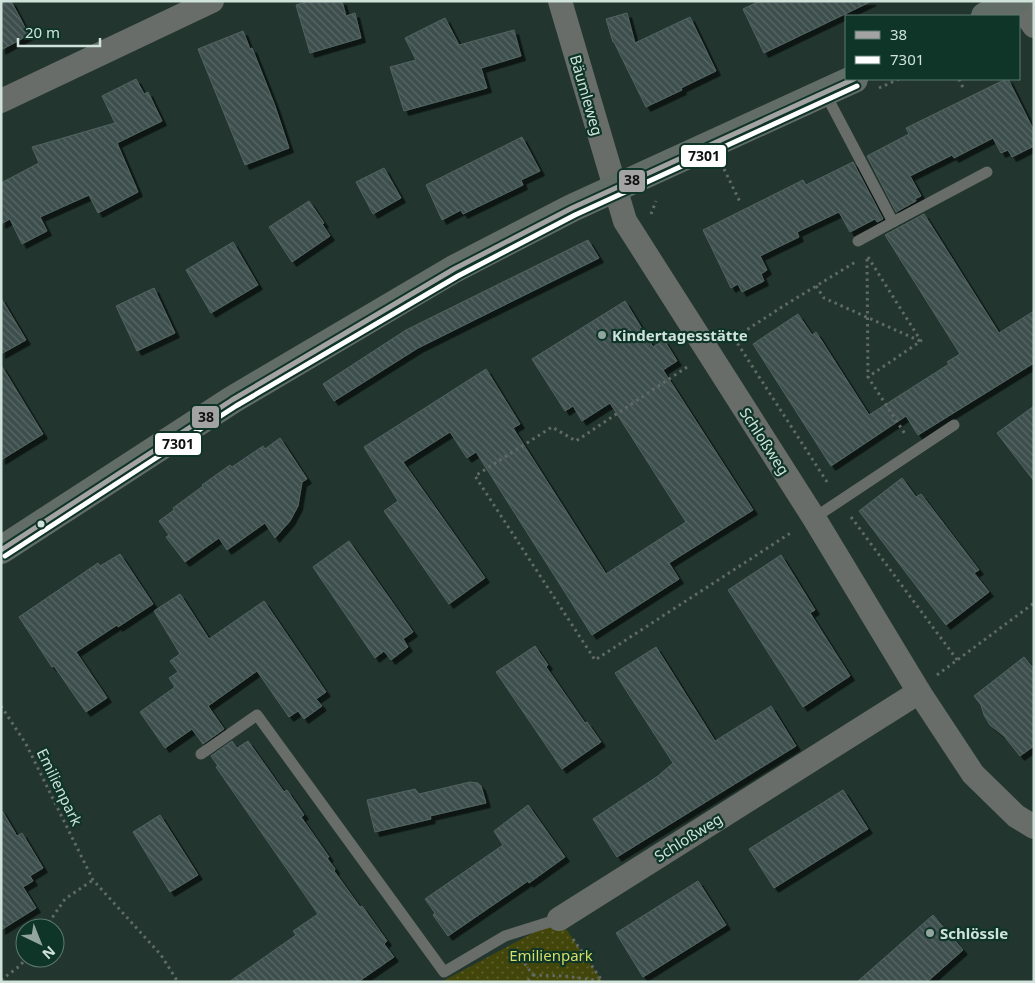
<svg xmlns="http://www.w3.org/2000/svg" width="1035" height="983" font-family="'Noto Sans',sans-serif">
  <defs>
    <pattern id="grass-dots" width="8" height="8" patternUnits="userSpaceOnUse" patternTransform="scale(1.25)"><rect width="8" height="8" fill="#42460a"/><path d="M2 2h.1M6 6h.1" fill="none" stroke="#5c612d" stroke-width="1.8" stroke-linecap="round"/></pattern>
    <pattern id="building-back-hatch" width="6" height="6" patternUnits="userSpaceOnUse" patternTransform="scale(1.25)"><rect width="6" height="6" fill="#3e4f4d"/><path d="M-1 5l2 2M0 0l6 6M5-1l2 2" fill="none" stroke="#596866"/></pattern>
    <filter id="shadow"><feDropShadow dx="4.5" dy="4.5" stdDeviation="0" flood-color="#0009"/></filter>
  </defs>
  <rect width="100%" height="100%" fill="#22362f"/>
  <path fill="url(#grass-dots)" d="M559,919L603,982H441Z"/>
  <g fill="url(#building-back-hatch)" stroke="#526460" filter="url(#shadow)">
    <path d="M1,1H11L29,35L1,50Z"/>
    <path d="M309,1H342L346,16L355,13L361,38L310,53L296,5Z"/>
    <path d="M760,1H872L764,53L743,9Z"/>
    <path d="M627,13L635,43L690,17L716,71L681,88L682,90L646,107L614,42H613L606,19Z"/>
    <path d="M445,18L459,45L514,30L521,56L481,68L487,88L404,111L390,67L416,60L405,38Z"/>
    <path d="M243,31L250,49L252,48L275,106L289,148L245,165L198,49Z"/>
    <path d="M136,79L144,94L148,92L162,121L117,143L138,192L98,213L89,195L40,217L47,231L22,244L10,219L1,224V183L39,163L32,147L115,123L102,96Z"/>
    <path d="M1006,79H1008L1034,131V146L1012,157L1008,150L1001,153L993,138L954,158L952,155L910,176L921,196L915,199L916,201L896,212L867,156L909,134L906,128Z"/>
    <path d="M522,137L540,171L521,180L523,185L463,214L461,210L442,220L426,185Z"/>
    <path d="M853,162L883,219L877,222L875,219L850,232L839,212L797,232L799,237L760,256L767,270L761,274L764,281L742,292L738,284L731,288L703,230L803,180L806,185Z"/>
    <path d="M384,168L401,198L373,214L356,182Z"/>
    <path d="M309,201L324,223L322,224L330,236L292,262L269,227Z"/>
    <path d="M924,214L999,333L1034,311V363L918,435L906,416L831,466L753,344L798,314L812,335L816,332L869,415L949,364L947,362L960,354L885,235Z"/>
    <path d="M588,240L599,258L418,348L334,401L323,384L406,330Z"/>
    <path d="M233,242L258,285L211,313L186,270Z"/>
    <path d="M154,288L175,333L137,351L116,306Z"/>
    <path d="M1,298L26,340L1,354Z"/>
    <path d="M625,301L653,347L664,340L677,361L663,370L753,510L669,563L679,579L592,635L476,452L467,458L450,432L403,462L485,578L449,604L384,511L398,501L364,447L486,369L520,424L513,428L606,574L686,522L610,403L582,421L573,406L565,411L532,359Z"/>
    <path d="M1,365L43,434L1,460Z"/>
    <path d="M1034,406V481L997,433Z"/>
    <path d="M280,438L307,479L302,482L298,506L290,521L275,538L265,523L227,550L219,538L185,562L166,537L169,535L159,521L174,510L173,508L203,486L202,485L230,465L232,467L263,446L265,449Z"/>
    <path d="M902,478L916,497L921,494L979,570L974,573L989,592L946,625L859,511Z"/>
    <path d="M349,541L413,632L403,639L408,647L391,660L384,651L375,658L313,567Z"/>
    <path d="M120,554L153,604L118,627L117,625L76,652L107,698L86,712L54,666L52,667L19,617L98,563L100,566Z"/>
    <path d="M781,555L815,610L810,613L850,676L803,707L728,590Z"/>
    <path d="M180,594L209,639L264,601L326,692L316,699L322,706L304,719L298,711L289,717L257,671L208,706L224,729L203,744L192,729L165,748L140,712L175,687L169,678L178,672L170,661L180,654L154,611Z"/>
    <path d="M535,646L548,665L546,667L585,723L587,722L601,742L562,769L496,672Z"/>
    <path d="M656,647L715,741L771,706L796,746L617,857L593,819L658,776L673,763L615,673Z"/>
    <path d="M1024,657L1034,669V746L1020,756L1004,736L990,725L984,715L981,705L974,696Z"/>
    <path d="M232,741L237,748L248,741L284,792L287,790L304,815L301,817L329,857L327,858L335,869L334,871L360,907L362,906L387,941L384,944L394,957L358,982H229L296,935L293,931L318,914L216,767L218,766L211,756Z"/>
    <path d="M470,782L478,783L481,786L486,803L430,816L431,819L375,832L367,800L415,789L419,794Z"/>
    <path d="M843,790L868,829L774,888L749,849Z"/>
    <path d="M528,805L565,857L529,883L528,881L448,936L433,915L435,913L425,899L503,845L494,831Z"/>
    <path d="M1,809L17,836L22,833L43,868L30,876L33,881L23,887L36,908L1,930Z"/>
    <path d="M160,815L198,875L170,892L133,832Z"/>
    <path d="M698,881L726,925L643,977L616,933Z"/>
    <path d="M933,915L963,950L927,982H857Z"/>
  </g>
  <g fill="none" stroke-linecap="round" stroke-linejoin="round">
    <g stroke="#626a65" stroke-width="3" stroke-dasharray="2.5 4" stroke-linecap="butt">
      <path d="M959,79L964,90"/>
      <path d="M879,88L899,79"/>
      <path d="M724,169L741,204"/>
      <path d="M651,214L656,201"/>
      <path d="M868,257L921,341L868,377L905,434"/>
      <path d="M867,259L868,377"/>
      <path d="M816,286L824,298L920,341"/>
      <path d="M734,338L829,485"/>
      <path d="M731,340L785,305L857,261"/>
      <path d="M687,367L576,441L552,427L475,476L595,660L792,532"/>
      <path d="M851,517L958,661"/>
      <path d="M937,675L1034,603"/>
      <path d="M1,706L26,744L93,880L161,955L178,982"/>
      <path d="M45,928L65,899L93,880"/>
      <path d="M573,939L603,982"/>
      <path d="M517,953L533,975L527,982"/>
      <path d="M533,975L565,976L602,981"/>
      <path d="M1,980L21,965L25,958"/>
    </g>
    <g stroke="#686d69" stroke-width="11">
      <path d="M825,93L893,222L987,172"/>
      <path d="M858,241L893,222"/>
      <path d="M814,518L954,425"/>
      <path d="M201,754L257,715L444,972L505,936L559,919"/>
    </g>
    <g stroke="#686d69" stroke-width="24">
      <path d="M560,1L625,221L814,518L919,692L973,774L1016,816L1034,827"/>
      <path d="M1017,1L1034,26"/>
      <path d="M1,101L212,1"/>
      <path d="M559,919L919,692"/>
    </g>
    <g stroke="#636d67" stroke-width="28">
      <path d="M985,16L1016,1"/>
      <path d="M1,550L232,400L454,269L572,208L854,79"/>
    </g>
    <g stroke="#0f3428" stroke-width="9">
      <path id="bus-1" d="M1,550L232,400L454,269L572,208L854,79"/>
    </g>
    <g stroke="#0f3428" stroke-width="9">
      <path id="bus-2" d="M5,556L236,406L458,276L575,215L857,86"/>
    </g>
    <use href="#bus-1" stroke="#a3a3a3" stroke-width="5"/>
    <use href="#bus-2" stroke="#fff" stroke-width="5"/>
  </g>
  <g fill="#92a69f" stroke="#0f3428" stroke-width="2">
    <circle cx="602" cy="335" r="5"/>
    <circle cx="930" cy="933" r="5"/>
  </g>
  <circle fill="#cfe3db" stroke="#0f3428" stroke-width="2" cx="41" cy="524" r="4.5"/>
  <g text-anchor="middle" dominant-baseline="central" stroke-width="4.5" stroke-linejoin="round" paint-order="stroke">
    <g font-size="15" fill="#cfe3db" stroke="#0f3428">
      <text transform="translate(587 95) rotate(74)">Bäumleweg</text>
      <text transform="translate(765 441) rotate(57)">Schloßweg</text>
      <text transform="translate(60 787) rotate(64)">Emilienpark</text>
      <text transform="translate(688 837) rotate(-32)">Schloßweg</text>
    </g>
    <g font-size="15" font-weight="bold" fill="#cfe3db" stroke="#0f3428" text-anchor="start">
      <text x="612" y="335">Kindertagesstätte</text>
      <text x="940" y="933">Schlössle</text>
    </g>
    <g font-size="15" fill="#d7dd66" stroke="#0f3428">
      <text x="551" y="955">Emilienpark</text>
    </g>
  </g>
  <g stroke="#0f3428" stroke-width="2">
    <rect x="680" y="144" width="47" height="24" rx="5" fill="#fff"/>
    <rect x="618" y="169" width="28" height="24" rx="5" fill="#a3a3a3"/>
    <rect x="191" y="405" width="29" height="24" rx="5" fill="#a3a3a3"/>
    <rect x="154" y="432" width="48" height="24" rx="5" fill="#fff"/>
  </g>
  <g font-size="14" text-anchor="middle" font-weight="bold" fill="#111">
    <text x="704" y="161">7301</text>
    <text x="632" y="185">38</text>
    <text x="206" y="422">38</text>
    <text x="178" y="449">7301</text>
  </g>
  <rect width="1035" height="983" fill="none" stroke="#cfe3db" stroke-width="5"/>
  <rect x="845" y="15" width="175" height="65" fill="#0f3428" stroke="#5c7a70"/>
  <rect x="855" y="31" width="25" height="8" fill="#a3a3a3" stroke="#5c7a70"/>
  <text x="890" y="40" font-size="15" fill="#cfe3db">38</text>
  <rect x="855" y="56" width="25" height="8" fill="#ffffff" stroke="#5c7a70"/>
  <text x="890" y="65" font-size="15" fill="#cfe3db">7301</text>
  <g transform="translate(40 943) rotate(137)"><circle r="24" fill="#0f3428" stroke="#5c7a70"/>
  <path d="M0-4L9 19L0 12L-9 19Z" fill="#92a69f"/>
  <text y="-8" font-size="14" font-weight="bold" text-anchor="middle" fill="#cfe3db">N</text>
  </g>
  <path d="M18 38v8h82v-8" fill="none" stroke="#cfe3db" stroke-width="2.5"/>
  <text x="25" y="38" font-size="15" fill="#cfe3db" stroke="#0f3428" stroke-width="4" paint-order="stroke">20 m</text>
</svg>
